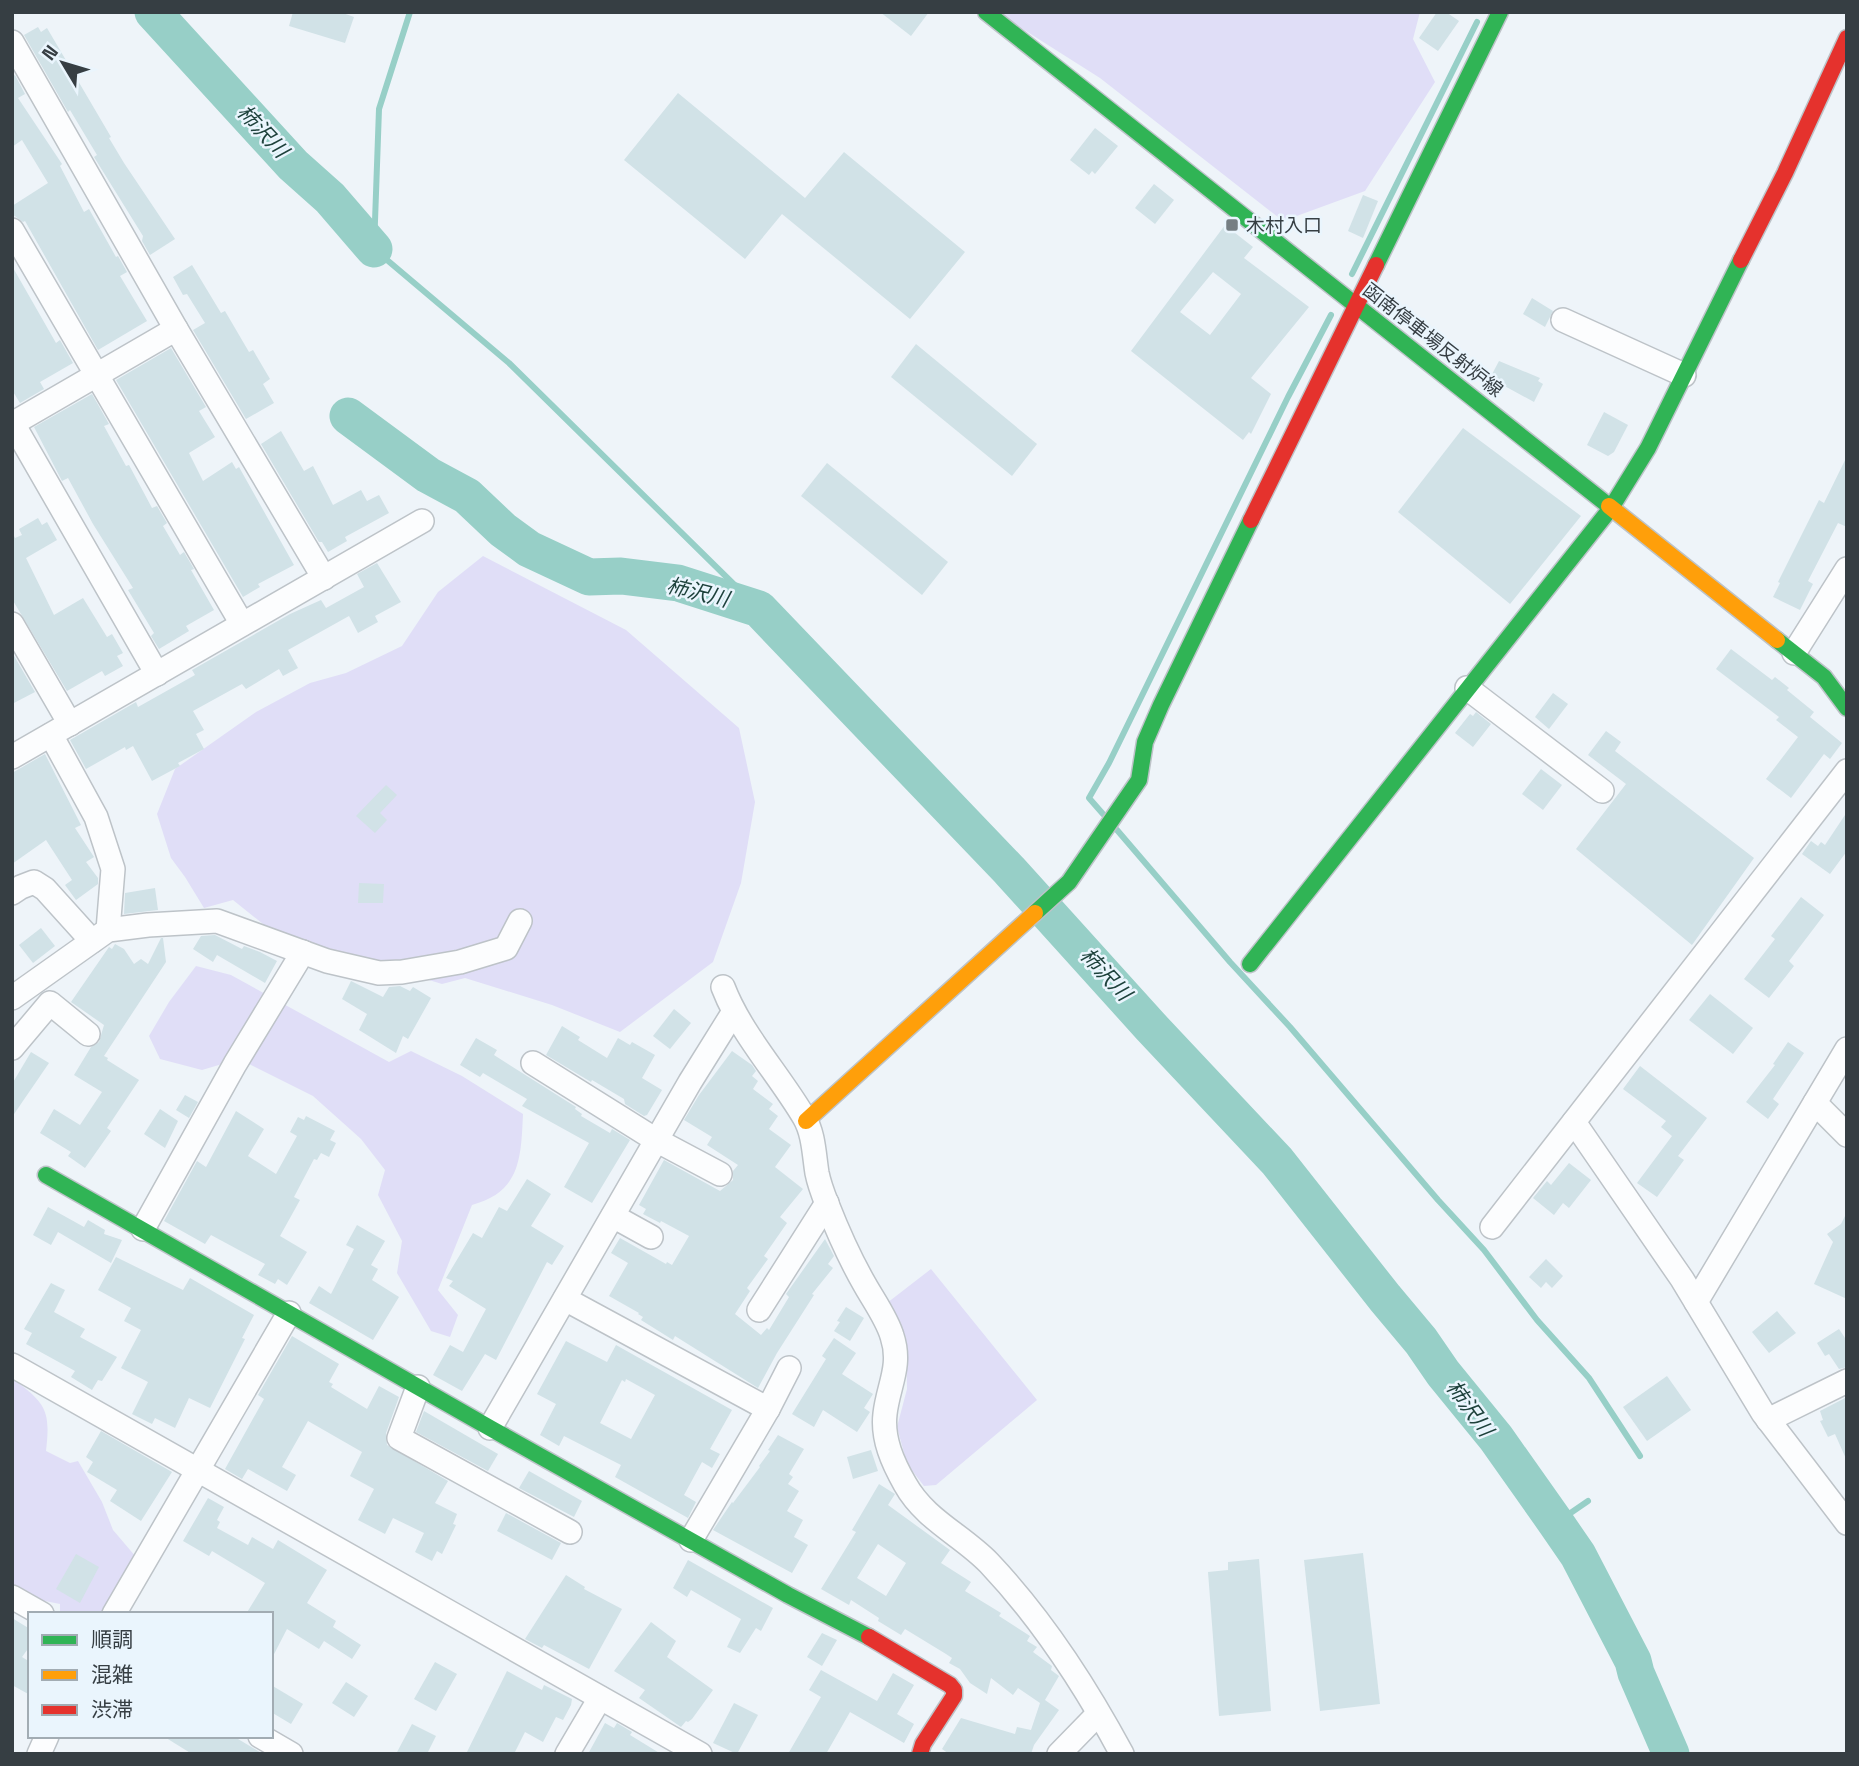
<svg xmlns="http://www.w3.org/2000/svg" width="1859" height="1766" font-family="'Space Grotesk','Noto Sans JP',sans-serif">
  <rect width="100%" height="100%" fill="#eef4f9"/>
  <g fill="#e0def7">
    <path d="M996,12H1420L1413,39L1435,82L1365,191L1283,221L1100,78Z"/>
    <path d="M483,556L626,630L739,728L755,802L741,883L713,962L620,1032L552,1005L465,978L442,984L273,932L233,900L204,908L185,877L171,858L157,814L175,769L256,712L310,683L346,673L402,646L438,592Z"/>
    <path d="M196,966L231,975L389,1062L411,1051L462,1076L523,1114C521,1157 521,1192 472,1205L438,1290L458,1315L450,1337L431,1331L397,1273L402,1241L378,1195L385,1170L361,1139L313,1096L239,1059L202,1070L160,1059L149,1036L169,1002Z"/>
    <path d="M931,1269L1037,1400L936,1485L924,1486L907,1464L897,1427L907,1389L906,1338L887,1303Z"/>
    <path d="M12,1378C45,1403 51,1409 46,1451L70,1463L78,1461L102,1502L113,1530L136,1557L100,1614H64L60,1611V1604L45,1601L35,1605L12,1592Z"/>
  </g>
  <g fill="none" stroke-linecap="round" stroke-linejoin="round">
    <g stroke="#97cfc7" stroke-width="6">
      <path d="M410,12L379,109L374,249L509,363L759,609"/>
      <path d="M1352,274L1477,22"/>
      <path d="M1103,814L1089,798L1109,763L1288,397L1331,315"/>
      <path d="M1117,830L1230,962L1290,1027L1438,1200L1484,1250L1537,1320L1589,1378L1640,1456"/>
      <path d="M1556,1523L1588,1501"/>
    </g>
    <g stroke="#97cfc7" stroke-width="37">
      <path d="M153,12L293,165L330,198L374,249"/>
      <path d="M348,416L428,475L467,496L503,530L529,549L589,577L621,576L678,583L759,609L1009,870L1150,1026L1277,1161L1385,1298L1421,1341L1443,1373L1496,1438L1556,1523L1578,1555L1633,1661L1636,1673L1671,1754"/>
    </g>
  </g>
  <g fill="#d1e2e7" fill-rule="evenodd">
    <path d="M293,12H340L354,17L345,43L289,26Z"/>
    <path d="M880,12H929L911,36Z"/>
    <path d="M1437,12H1446L1459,21L1438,51L1419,38Z"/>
    <path d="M38,27L41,32L47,28L111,137L109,138L124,163L175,239L150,255L142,241L143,236L94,157L97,155L70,110L68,112L24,35Z"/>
    <path d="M15,75L25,94L18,98L62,164L60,166L84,212L89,209L116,257L118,256L127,272L120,276L147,321L98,350L25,221L23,222L12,214V206L48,183L22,140L12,147V77Z"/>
    <path d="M678,93L805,198L844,152L965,252L910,319L782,214L745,259L624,160Z"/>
    <path d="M1095,128L1118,146L1095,174L1092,171L1089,175L1070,160Z"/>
    <path d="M1154,184L1174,200L1155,224L1135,208Z"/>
    <path d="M1363,195L1378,201L1363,238L1348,231Z"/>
    <path d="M1225,225L1253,247L1244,258L1309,307L1251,378L1271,394L1251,434L1249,432L1243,440L1131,351ZM1213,272L1241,294L1210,335L1180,312Z"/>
    <path d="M192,265L221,313L225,311L249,352L253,350L270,379L263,384L274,403L246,419L193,330L205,323L187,294L183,295L173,277Z"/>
    <path d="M12,266L56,343L60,340L73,363L40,382L44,389L20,403L12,390Z"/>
    <path d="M1532,298L1553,311L1545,327L1523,314Z"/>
    <path d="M916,344L1037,444L1012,476L891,377Z"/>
    <path d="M171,348L206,407L199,411L215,437L189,453L203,481L232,462L236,469L239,467L294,565L258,584L260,587L243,597L116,380Z"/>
    <path d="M1499,361L1540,378L1538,381L1543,384L1534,402L1490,378Z"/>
    <path d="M92,394L109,424L104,426L126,466L129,465L152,508L157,506L167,523L163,526L180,555L184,552L194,569L191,570L214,610L186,626L189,631L159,649L151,636L154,633L128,590L133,588L93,524L68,478L62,481L34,427Z"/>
    <path d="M1604,412L1628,425L1614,452L1608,456L1587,445Z"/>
    <path d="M1463,428L1581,516L1510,604L1398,512Z"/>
    <path d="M281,431L304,471L313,466L333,505L361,490L367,501L379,495L389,513L345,537L347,541L328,552L322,542H319L261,444Z"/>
    <path d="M1847,456V527L1838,523L1808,581L1813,584L1800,610L1773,597L1780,583L1778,582L1819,500L1824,503Z"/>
    <path d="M827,463L948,562L922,595L801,496Z"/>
    <path d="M38,518L42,525L47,522L57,540L26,558L54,615L83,598L107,637L112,634L123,653L117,656L123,666L105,676L102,671L67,691L12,599V532L15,538L22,535L19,529Z"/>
    <path d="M377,563L401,602L375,616L378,622L358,633L349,616L288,650L298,668L283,676L279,669L246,689L242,684L193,711L204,730L196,734L204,749L178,763L180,766L152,781L133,746L126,750L125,747L86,769L70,740L136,702L138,707L195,675L192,670L290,614L321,600L326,608L364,587L357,574Z"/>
    <path d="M1731,649L1772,680L1775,677L1789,688L1787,690L1814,712L1810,717L1842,743L1830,759L1824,754L1791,798L1766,779L1798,737L1776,720L1779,717L1716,669Z"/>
    <path d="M13,654L35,692L12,704V654Z"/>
    <path d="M1553,693L1568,704L1549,729L1535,717Z"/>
    <path d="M1476,712L1491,724L1473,747L1455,733L1470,714L1473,716Z"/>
    <path d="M1606,731L1621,742L1615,751L1754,858L1692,945L1576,849L1626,784L1588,755Z"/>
    <path d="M45,754L81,825L75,828L94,857L86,862L98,878V884L76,900L65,885L72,880L46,840L12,864V773Z"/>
    <path d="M1541,769L1562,785L1543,810L1522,794Z"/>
    <path d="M386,785L397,795L380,813L387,820L375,833L356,816Z"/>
    <path d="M1847,812V851L1830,874L1802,854L1811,841L1818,846L1821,842L1825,845Z"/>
    <path d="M359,883L384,884L383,903H358Z"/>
    <path d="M155,888L158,910L124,914L125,893Z"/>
    <path d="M1801,897L1824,915L1789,961L1794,966L1769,998L1744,979L1775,939L1771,936Z"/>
    <path d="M41,928L55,946L33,963L19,945Z"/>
    <path d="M215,935L242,949L244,946L260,952L277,961L265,983L217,955L213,962L193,949L201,936Z"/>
    <path d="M161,938H163L166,962L104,1056L108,1058L107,1060L139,1080L107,1128L111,1131L85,1168L68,1156L71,1152L40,1133L54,1109L80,1125L102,1092L74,1075L91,1047L99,1042L104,1025L71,1002L109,947L112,949L115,944L124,949L134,964L141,959L148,964Z"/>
    <path d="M351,981L383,997L389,987L400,986L410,991L413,987L431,998L408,1039L403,1036L396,1053L359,1030L367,1014L342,999Z"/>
    <path d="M1710,994L1753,1028L1733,1054L1689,1020Z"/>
    <path d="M674,1009L691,1023L670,1049L653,1036Z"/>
    <path d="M562,1026L580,1037L578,1040L607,1058L618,1038L630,1045L632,1042L655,1055L642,1078L662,1090L647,1115L644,1116L625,1104L624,1099L592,1080L591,1082L546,1055Z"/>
    <path d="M476,1038L497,1050L494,1055L576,1107L575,1109L582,1114L581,1116L610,1133L612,1129L630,1140L592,1203L564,1187L589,1143L522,1106L527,1099L483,1073L480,1077L460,1065Z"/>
    <path d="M1788,1042L1804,1053L1773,1099L1779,1104L1768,1119L1746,1102L1775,1065L1773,1064Z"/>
    <path d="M732,1051L752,1065L756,1071L752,1076L758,1081L753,1089L773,1104L769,1109L778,1116L769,1129L791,1145L775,1167L803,1189L780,1217L787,1223L764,1256L768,1259L747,1288L750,1291L735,1314L761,1335L767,1328L769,1330L789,1297L786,1294L825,1239L834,1256L828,1264L833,1268L812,1294L814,1295L777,1353L758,1388L675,1336L673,1340L641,1320L643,1317L638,1314L639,1313L609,1296L628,1263L611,1253L620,1238L666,1264L667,1262L672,1265L689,1236L661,1221L660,1223L643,1214L646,1209L639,1205L664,1160L720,1191L733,1180V1171L738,1165L707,1145L712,1137L684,1120L699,1095Z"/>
    <path d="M31,1052L49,1063L12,1117V1084Z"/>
    <path d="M1640,1066L1707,1118L1678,1156L1684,1160L1657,1197L1637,1183L1672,1136L1661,1127L1666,1121L1623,1089Z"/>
    <path d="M185,1095L198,1102L189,1118L176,1110Z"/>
    <path d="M160,1109L178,1121L165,1148L144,1134Z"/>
    <path d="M236,1111L264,1129L248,1156L276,1174L297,1136L290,1132L298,1117L304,1120L306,1116L335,1131L330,1140L336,1143L329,1157L321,1153L317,1160L314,1159L294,1197L300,1200L280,1236L307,1252L287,1285L278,1279L275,1284L258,1275L265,1264L211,1235L205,1244L164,1221L197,1161L206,1167Z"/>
    <path d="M1569,1163L1591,1180L1569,1208L1563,1203L1554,1215L1533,1198L1547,1181L1551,1185Z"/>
    <path d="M527,1179L551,1194L531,1226L564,1246L552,1265L547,1262L496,1360L485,1354L462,1391L433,1375L450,1345L463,1352L486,1309L449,1286L453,1281L446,1278L473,1233L482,1238L499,1207L507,1211Z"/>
    <path d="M48,1207L84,1227L88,1220L105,1230L104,1234L122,1240L111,1263L58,1232L51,1245L33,1235Z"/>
    <path d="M1847,1212V1299L1814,1284L1833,1242L1827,1234L1841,1224Z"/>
    <path d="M357,1225L385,1241L371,1265L378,1269L372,1280L399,1297L373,1340L309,1303L319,1286L331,1294L354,1249L346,1245Z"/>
    <path d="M116,1257L183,1290L190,1278L254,1315L242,1338L245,1339L210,1408L189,1398L175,1428L155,1418L152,1424L132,1414L148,1382L121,1368L141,1330L124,1321L131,1308L98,1290Z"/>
    <path d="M1546,1259L1563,1276L1552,1288L1546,1282L1541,1288L1529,1277Z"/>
    <path d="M51,1283L65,1290L54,1312L85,1329L80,1337L117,1357L102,1381L98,1380L92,1390L71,1377L75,1371L26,1344L32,1333L24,1329Z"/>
    <path d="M846,1307L864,1318L850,1341L834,1331L840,1322L837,1321Z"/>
    <path d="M1777,1311L1796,1333L1769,1353L1752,1332Z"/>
    <path d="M1839,1329L1847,1341V1367L1839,1369L1829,1354L1825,1356L1817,1343Z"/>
    <path d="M292,1336L339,1364L329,1382L333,1384L331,1387L367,1409L379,1386L399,1397L386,1433L387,1445L448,1481L435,1503L457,1514L453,1524L456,1525L442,1554L437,1551L432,1561L415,1552L424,1533L393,1518L385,1534L358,1520L374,1489L350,1476L362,1452L308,1421L282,1467L296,1475L287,1491L248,1469L242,1479L225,1469L264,1399L258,1395Z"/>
    <path d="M834,1338L856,1353L842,1374L873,1394L864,1408L870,1412L857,1432L823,1410L814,1427L792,1414L826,1359L822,1356Z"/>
    <path d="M566,1341L607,1362L616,1345L732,1410L710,1449L720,1454L712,1468L702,1462L684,1495L696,1502L688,1518L615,1477L621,1465L564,1436L559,1446L540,1435L556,1404L537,1394ZM626,1379L655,1395L631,1439L600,1423L622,1380L625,1382Z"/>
    <path d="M1667,1376L1691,1410L1647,1441L1623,1407Z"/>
    <path d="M1847,1397V1461L1835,1434L1828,1437L1820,1421L1823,1420L1820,1411Z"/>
    <path d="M424,1411L498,1454L488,1471L416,1432Z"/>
    <path d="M101,1431L172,1472L141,1521L110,1501L117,1490L87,1472L93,1462L86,1457Z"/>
    <path d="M778,1435L804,1449L789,1474L793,1477L788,1484L799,1491L787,1511L803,1520L794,1537L808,1545L792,1573L713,1530L732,1502L733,1503L760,1467L759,1466L770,1451L768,1450Z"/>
    <path d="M871,1450L878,1471L853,1479L847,1457Z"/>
    <path d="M529,1471L582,1501L574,1517L519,1488Z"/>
    <path d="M879,1484L895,1494L888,1505L950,1550L941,1563L971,1582L965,1591L1001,1613L999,1616L1030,1636L1027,1641L1037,1647L1033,1652L1052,1666L1051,1670L1059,1676L1045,1700L1059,1710L1034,1745L1031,1754H949L942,1749L961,1718L1015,1734L1017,1727L1031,1730L1040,1703L1018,1688L1013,1695L991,1678L987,1694L970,1683L960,1669L949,1663L952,1658L946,1654L905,1629L901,1635L878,1621L879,1618L851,1600L849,1605L821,1589L856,1532L852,1530ZM878,1544L906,1563L886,1596L857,1578Z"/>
    <path d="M208,1498L224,1507L217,1520L220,1522L217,1528L248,1545L252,1537L273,1549L278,1540L327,1570L307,1603L336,1621L333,1627L361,1645L352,1659L324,1641L319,1649L287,1629L271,1660V1614H246L265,1583L212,1551L209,1556L183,1541Z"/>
    <path d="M506,1513L561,1543L552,1560L497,1531Z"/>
    <path d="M1363,1553L1380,1704L1320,1711L1304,1560Z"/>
    <path d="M76,1554L99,1567L80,1603L56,1589Z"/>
    <path d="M1259,1559L1271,1711L1219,1716L1208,1572L1228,1570V1562Z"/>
    <path d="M688,1560L773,1608L761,1631L756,1628L740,1653L727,1647L741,1619L691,1590L687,1597L673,1588Z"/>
    <path d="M566,1575L585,1587L584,1589L622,1609L589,1669L544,1645L542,1648L525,1639Z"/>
    <path d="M12,1618L30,1629V1646L22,1657L30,1662V1695L12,1685Z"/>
    <path d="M651,1622L676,1641L667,1657L713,1690L692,1719L688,1722L686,1721L681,1727L639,1698L645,1690L614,1671Z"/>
    <path d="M822,1633L837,1640L822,1666L807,1657Z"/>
    <path d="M435,1662L457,1674L436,1711L414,1699Z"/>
    <path d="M821,1670L877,1701L893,1673L914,1685L897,1714L914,1724L904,1743L850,1712L826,1754H788L821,1697L809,1690Z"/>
    <path d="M507,1671L542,1690L544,1685L572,1699L571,1705L563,1720L556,1717L543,1742L525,1732L514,1754H466Z"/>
    <path d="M346,1682L368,1696L354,1717L332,1703Z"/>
    <path d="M271,1685L303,1704L291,1724L271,1712Z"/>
    <path d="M734,1703L758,1715L737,1754L713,1743Z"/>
    <path d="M605,1723L614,1728L617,1723L632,1732L630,1735L661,1754H588Z"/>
    <path d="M412,1724L436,1736L427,1754H396Z"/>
    <path d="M163,1736H233L263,1754H192Z"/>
  </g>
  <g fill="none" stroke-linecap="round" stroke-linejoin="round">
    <g stroke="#bdc3c8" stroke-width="26">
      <g id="street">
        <path d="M12,42L176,329L324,578"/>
        <path d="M12,230L242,624"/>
        <path d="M1563,320L1684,375"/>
        <path d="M12,422L157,674"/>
        <path d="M12,424L176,329"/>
        <path d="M12,624L70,724"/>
        <path d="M1794,653L1847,569"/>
        <path d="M1467,688L1602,791"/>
        <path d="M51,735L96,817L113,869L108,930"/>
        <path d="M12,757L422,521"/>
        <path d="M12,893L21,887L34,882L45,889L92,941"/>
        <path d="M723,987C741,1034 778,1073 804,1117C814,1134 814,1155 817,1173C819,1183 823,1194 827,1204C838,1232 850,1259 865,1285C874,1301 887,1319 892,1336C902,1366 888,1386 885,1414C882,1439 893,1463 905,1484C925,1520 962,1535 989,1563C1042,1619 1086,1687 1122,1754"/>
        <path d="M12,998L108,930L148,925L217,921L327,961L379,973L402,972L460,962L506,948L520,921"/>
        <path d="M12,1048L50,1003L88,1034"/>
        <path d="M533,1063L656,1140L720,1174"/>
        <path d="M1815,1103L1847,1135"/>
        <path d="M1574,1122L1682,1279L1763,1413L1847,1523"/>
        <path d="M613,1216L651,1237"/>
        <path d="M1492,1227L1847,771"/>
        <path d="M143,1229L235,1064L303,952"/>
        <path d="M565,1299L768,1409"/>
        <path d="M1696,1302L1847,1049"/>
        <path d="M759,1310L827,1203"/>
        <path d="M12,1365L700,1754"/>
        <path d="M418,1387L399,1438L570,1532"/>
        <path d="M1768,1420L1847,1381"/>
        <path d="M490,1428L690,1082L733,1013"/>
        <path d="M691,1540L768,1409L789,1368"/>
        <path d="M12,1597L42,1614"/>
        <path d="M114,1614L289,1313"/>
        <path d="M260,1736L291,1754"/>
        <path d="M39,1754L47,1736"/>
        <path d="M567,1754L600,1698"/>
        <path d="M1059,1754L1098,1714"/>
      </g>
    </g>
    <g stroke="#bdc3c8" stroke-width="19">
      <g id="fast">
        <path d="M986,12L1609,506"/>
        <path d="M1376,265L1500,12"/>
        <path d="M1777,640L1824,677L1847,708"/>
        <path d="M1035,913L1069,882L1139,780L1145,742L1161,705L1251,520"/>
        <path d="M1250,964L1611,508L1648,448L1741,260"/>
        <path d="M46,1175L490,1428L788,1595L869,1637"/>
      </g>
    </g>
    <g stroke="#bdc3c8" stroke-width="19">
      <g id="slow">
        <path d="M1609,506L1777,640"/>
        <path d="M806,1121L1035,913"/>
      </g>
    </g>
    <g stroke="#bdc3c8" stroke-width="19">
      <g id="jam">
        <path d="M1741,260L1785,173L1847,38"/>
        <path d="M1251,520L1376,265"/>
        <path d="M869,1637L950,1685L954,1690V1696L923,1744L920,1754"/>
      </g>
    </g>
    <use href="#street" stroke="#fcfdfe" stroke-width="23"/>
    <use href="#fast" stroke="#30b455" stroke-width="16"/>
    <use href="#slow" stroke="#ff9f0a" stroke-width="16"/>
    <use href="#jam" stroke="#e5322d" stroke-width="16"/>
  </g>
  <rect fill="#767e83" stroke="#eaf5fd" stroke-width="2.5" x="1225" y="218" width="14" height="14" rx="3.5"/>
  <g text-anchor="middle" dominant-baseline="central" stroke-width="5" stroke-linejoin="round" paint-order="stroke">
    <g font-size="19" fill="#363e43" stroke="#eaf5fd" text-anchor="start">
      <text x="1246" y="225">木村入口</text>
    </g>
    <g font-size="19" fill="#363e43" stroke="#eaf5fd">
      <text transform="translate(1433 340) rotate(38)">函南停車場反射炉線</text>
    </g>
    <g font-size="21" font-style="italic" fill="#1e423c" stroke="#eaf5fd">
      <text transform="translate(263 131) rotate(47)">柿沢川</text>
      <text transform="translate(698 592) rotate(14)">柿沢川</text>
      <text transform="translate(1106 974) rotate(47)">柿沢川</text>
      <text transform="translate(1470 1408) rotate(54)">柿沢川</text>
    </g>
  </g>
  <rect width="1859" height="1766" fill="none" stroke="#363e43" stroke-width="28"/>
  <rect x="28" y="1612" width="245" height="126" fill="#eaf5fd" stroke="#a2acb3" stroke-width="2"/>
  <rect x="42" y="1635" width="35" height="10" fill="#30b455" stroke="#a2acb3" stroke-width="2"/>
  <text x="91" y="1647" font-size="21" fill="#363e43">順調</text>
  <rect x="42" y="1670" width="35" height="10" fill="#ff9f0a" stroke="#a2acb3" stroke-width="2"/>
  <text x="91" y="1682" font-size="21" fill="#363e43">混雑</text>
  <rect x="42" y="1705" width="35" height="10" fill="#e5322d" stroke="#a2acb3" stroke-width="2"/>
  <text x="91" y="1717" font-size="21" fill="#363e43">渋滞</text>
  <g transform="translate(63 63) rotate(308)" stroke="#eaf5fd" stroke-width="5" paint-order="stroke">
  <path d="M0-5L12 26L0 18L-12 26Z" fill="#363e43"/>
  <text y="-10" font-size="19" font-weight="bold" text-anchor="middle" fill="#363e43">N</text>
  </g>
</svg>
